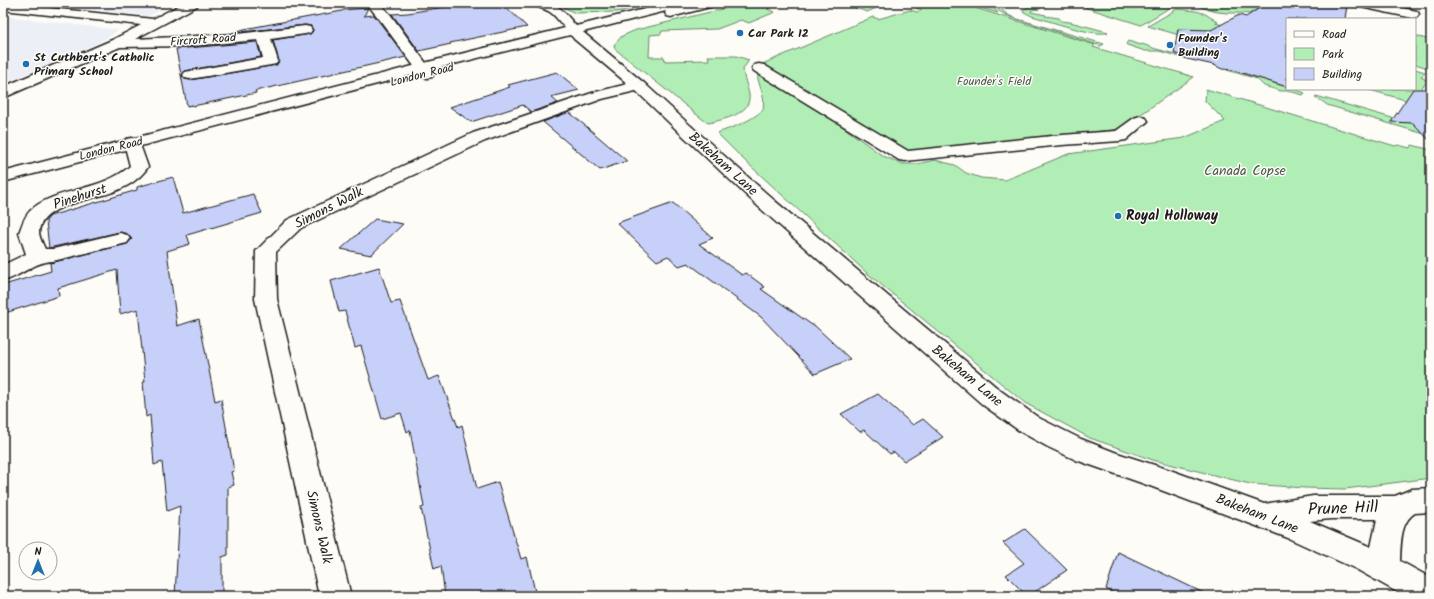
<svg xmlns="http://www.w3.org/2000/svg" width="1434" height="599" font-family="Kalam,sans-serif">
  <rect width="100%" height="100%" fill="#fdfcf7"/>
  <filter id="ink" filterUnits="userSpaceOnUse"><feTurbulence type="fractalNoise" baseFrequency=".025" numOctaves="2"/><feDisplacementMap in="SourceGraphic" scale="8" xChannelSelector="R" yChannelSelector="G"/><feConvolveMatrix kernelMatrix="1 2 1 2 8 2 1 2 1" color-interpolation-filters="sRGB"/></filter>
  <g filter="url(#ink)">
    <g fill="#edeff7">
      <path d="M33,3H174L149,16Z"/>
      <path d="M3,16L46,21L118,30L107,38L96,44L3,84Z"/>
    </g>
    <g fill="#b1eeb5" stroke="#668568">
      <path d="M556,3H660L617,12L575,13Z"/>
      <path d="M747,3H785L767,9L775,12L749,23L741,20L717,29L662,31L661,34L650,35L649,57H664L665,61L709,60L708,56H736L749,60L743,69C744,79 747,85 749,94C752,115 723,119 709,123L706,122L615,49L614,45L622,36L636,30Z"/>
      <path d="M842,3H888L867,12Z"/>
      <path d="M925,3H959L1095,45L1093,47L1194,77L1120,129L915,152L905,150L760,65L873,17L878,19L910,10L917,12L922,10L916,8Z"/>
      <path d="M964,3H995L994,8L998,13Z"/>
      <path d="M999,3H1008L1002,8C1004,14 1009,15 1014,18L1104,44L1101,46L1010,17L999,11L997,7Z"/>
      <path d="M1036,3H1046L1048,5L1045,7L1041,6L1039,7L1041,8C1037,11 1034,8 1031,11V12L1046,15L1045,16L1059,18L1061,21L1070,22L1108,32C1097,38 1047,20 1032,16L1024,12L1023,10Z"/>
      <path d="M1093,3H1163L1171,7L1141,25L1084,7Z"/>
      <path d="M1195,3H1267L1249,14C1239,12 1229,14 1218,12C1209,11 1202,7 1194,4Z"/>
      <path d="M1177,9C1186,10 1199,10 1207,15C1210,17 1213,19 1218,21L1215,23L1223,25L1200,41L1148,26Z"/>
      <path d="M1415,36L1431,40V65L1428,68L1415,64Z"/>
      <path d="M1128,41L1141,45L1142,44L1156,49L1183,56L1184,58L1159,51H1145L1127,45L1126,44Z"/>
      <path d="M1415,69L1425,72L1421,77L1428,81L1409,101L1366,89H1415Z"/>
      <path d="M1227,70H1232L1287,87V89H1294L1305,93L1303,95L1289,91H1281L1264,86L1257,79Z"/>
      <path d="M757,72L802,97L883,156L903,164H917L935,160L955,165L966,173L981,178L1005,180L1068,154L1184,138L1225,121L1205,101L1206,89L1395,146L1398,145L1410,148L1412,145L1431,150V478L1345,489L1305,488L1250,484L1153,460L1090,438L1025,403L867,273L743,159L717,133C734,127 749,122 763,110C766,93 758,88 757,72Z"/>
      <path d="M1316,96L1392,118C1398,124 1406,120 1413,124C1418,127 1422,129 1427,130L1431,136L1327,105L1322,101L1315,98Z"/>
    </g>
    <g fill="#c7d0f8" stroke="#1c1c1c">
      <path d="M467,3H502L527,27L450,43L451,44L419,51L392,14L408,13Z"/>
      <path d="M1264,3H1336L1347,5L1345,19H1287V87L1233,70L1222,69L1214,65L1187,59L1174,53L1178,29L1211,30L1239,15L1246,17L1264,5Z"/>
      <path d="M368,8L364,16L374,15L406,57L255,91L256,93L193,106V105L187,106L176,49L257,42L261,57L185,71L182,76L185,79L190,80L276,65L279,61L273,40L310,34L313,31L311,26L305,25L232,33L244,29L342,11L343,10Z"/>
      <path d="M557,72L579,90L551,97L558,103L531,112L523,105L471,122L450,107L510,87L508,85Z"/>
      <path d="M1413,89H1431V142L1413,123L1391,122Z"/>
      <path d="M569,112L627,161L600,170L543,122Z"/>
      <path d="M173,177L183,213L253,194L262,213L187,235L190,244L167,251L177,326L199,319L215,401L221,399L234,471L231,472L234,485L228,487V555L222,557V596H175L180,506L167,511L162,462L154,465L150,415L146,417L143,382H145L138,309L120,314L117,270L58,288L59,296L5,313L4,285L51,271L50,263L127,244L132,239L127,234L120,232L49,248L46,221L50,216L137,190V187Z"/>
      <path d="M673,203L713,238L699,244L742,275L746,273L765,287L761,289L812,325H814L850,359L815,374L761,317L688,263L679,266L668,256L657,261L617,223Z"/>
      <path d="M375,219L403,224L371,255L341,249Z"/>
      <path d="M379,267L391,303L400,301L428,380L439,376L458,427L462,425L477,489L498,482L521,559L527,557L536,596H445L441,566L434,569L421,508L424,507L410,430L407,432L401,413L382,419L361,346L355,348L345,311L339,312L331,281Z"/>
      <path d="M878,394L913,425L923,419L943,437L904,461L894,452L890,454L864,430L860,432L841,414Z"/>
      <path d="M1025,529L1067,570L1029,596H1027L1006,575L1024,563L1003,543Z"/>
      <path d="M1118,552L1210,596H1120L1106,589Z"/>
    </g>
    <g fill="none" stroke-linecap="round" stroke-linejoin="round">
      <g stroke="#1c1c1c" stroke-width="3">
        <g id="street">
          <path d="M3,3L153,19L184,3H199L197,6L135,39L237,34L305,26L310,27L312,30L310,33L305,34L271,39L278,61L276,64L271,65L190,79L185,78L183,75L185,72L263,58L258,40L191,46L120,47L3,98V87L112,40L141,25L3,10Z"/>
          <path d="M369,3H379L390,14L434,74L432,77L427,78L422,77L380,20L368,5Z"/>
          <path d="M1354,3H1378L1417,11L1419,14L1417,17L1413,18L1356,6Z"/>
          <path d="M759,64L764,65L908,151L1062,135L1116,131L1134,118L1140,116L1146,118L1148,121L1126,140L1120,141L1062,145L905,161L899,160L754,71L752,68L754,65Z"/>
          <path d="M639,81L644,83L647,86L644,89L602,99L485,141L301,228L276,252L277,299L351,596H319L255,299L256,251L287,220L473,133L592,93Z"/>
          <path d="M686,125L692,127L775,201L1001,391L1039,418L1081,439L1117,453L1170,470L1264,504L1313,496H1395L1412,489L1431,488V512L1415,513C1400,522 1401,544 1400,561L1431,578V596H1404L1356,569L1288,538L1150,486L1076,460L1048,447L1021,432L983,405L761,209L680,133L678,130L680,127ZM1331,519H1377L1371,547L1310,521Z"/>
          <path d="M132,138L138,139L148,167C140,179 127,187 113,192C92,200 42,204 39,232C39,237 43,244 45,249H53L120,233L127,235L130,239L127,243L53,261C33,262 22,276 3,281V265L26,254L19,233C22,225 24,217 30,211C54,187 100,193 130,166L124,143L126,139Z"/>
        </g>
      </g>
      <g stroke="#1c1c1c" stroke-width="3">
        <path id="secondary" d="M579,32L584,33L644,83L692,127L694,130L692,133L686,135L680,133L634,89L574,39L572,36L574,33Z"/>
      </g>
      <g stroke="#1c1c1c" stroke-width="3">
        <path id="primary" d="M533,3C560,3 559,6 576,26L669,3H690L689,5L695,3H716L714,6L671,17L667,16L665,13L666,11L583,32L586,36L584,39C578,40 575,39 570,35L446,66L3,182V172L436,60L565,28C560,23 556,16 550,12C544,8 536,8 533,3Z"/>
      </g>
      <use href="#street" fill="#fdfcf7" fill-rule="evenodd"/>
      <use href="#secondary" fill="#fdfcf7" fill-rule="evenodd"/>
      <use href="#primary" fill="#fdfcf7" fill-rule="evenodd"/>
    </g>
  </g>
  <g fill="#1f6fb2" stroke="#fdfcf7" stroke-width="1.5">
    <circle cx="740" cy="33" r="4"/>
    <circle cx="1170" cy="45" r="4"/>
    <circle cx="26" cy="64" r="4"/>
    <circle cx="1118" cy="216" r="4"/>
  </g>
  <g text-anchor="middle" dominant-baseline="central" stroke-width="3" stroke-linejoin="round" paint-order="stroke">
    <g font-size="12" font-weight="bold" fill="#1c1c1c" stroke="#fdfcf7" text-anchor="start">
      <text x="748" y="33">Car Park 12</text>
      <text x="1178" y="38">Founder's<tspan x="1178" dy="14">Building</tspan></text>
      <text x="34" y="57">St Cuthbert's Catholic<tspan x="34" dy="14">Primary School</tspan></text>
    </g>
    <g font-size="12" fill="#1c1c1c" stroke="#fdfcf7">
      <text transform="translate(203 40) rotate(-4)">Fircroft Road</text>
      <text transform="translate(422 75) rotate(-14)">London Road</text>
      <text transform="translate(111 149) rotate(-14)">London Road</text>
    </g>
    <g font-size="12" fill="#495b4a" stroke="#fdfcf7">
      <text x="994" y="81">Founder's Field</text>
    </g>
    <g font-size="14" fill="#1c1c1c" stroke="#fdfcf7">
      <text transform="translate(723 164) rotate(42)">Bakeham Lane</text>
      <text transform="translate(80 197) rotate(-18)">Pinehurst</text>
      <text transform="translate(329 208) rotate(-27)">Simons Walk</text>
      <text transform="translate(967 376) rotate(40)">Bakeham Lane</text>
      <text transform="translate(1257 514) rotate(21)">Bakeham Lane</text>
      <text transform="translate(319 527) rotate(77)">Simons Walk</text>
    </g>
    <g font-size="14" fill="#495b4a" stroke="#fdfcf7">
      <text x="1245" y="171">Canada Copse</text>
    </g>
    <g font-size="14" font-weight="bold" fill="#1c1c1c" stroke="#fdfcf7" text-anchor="start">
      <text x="1126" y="216">Royal Holloway</text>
    </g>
    <g font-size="17" fill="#1c1c1c" stroke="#fdfcf7">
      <text transform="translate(1343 509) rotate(-2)">Prune Hill</text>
    </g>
  </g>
  <rect width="1434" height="599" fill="none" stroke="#fdfcf7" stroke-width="16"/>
  <rect x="8" y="8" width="1418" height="583" fill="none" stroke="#1c1c1c" stroke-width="1.5" filter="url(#ink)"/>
  <rect x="1286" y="18" width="130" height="72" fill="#fdfcf7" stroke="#a3a29f"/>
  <rect x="1294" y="31" width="20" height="6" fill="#fdfcf7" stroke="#a3a29f"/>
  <text x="1322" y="38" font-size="12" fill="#1c1c1c">Road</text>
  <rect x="1294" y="48" width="20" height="12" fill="#b1eeb5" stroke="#a3a29f"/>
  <text x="1322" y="58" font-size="12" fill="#1c1c1c">Park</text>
  <rect x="1294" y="68" width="20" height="12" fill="#c7d0f8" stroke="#a3a29f"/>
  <text x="1322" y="78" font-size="12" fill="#1c1c1c">Building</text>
  <g transform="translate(38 561)"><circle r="19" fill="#fdfcf7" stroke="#a3a29f"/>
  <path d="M0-3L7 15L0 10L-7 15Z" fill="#1f6fb2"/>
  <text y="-6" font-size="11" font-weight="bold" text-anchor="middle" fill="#1c1c1c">N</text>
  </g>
</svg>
